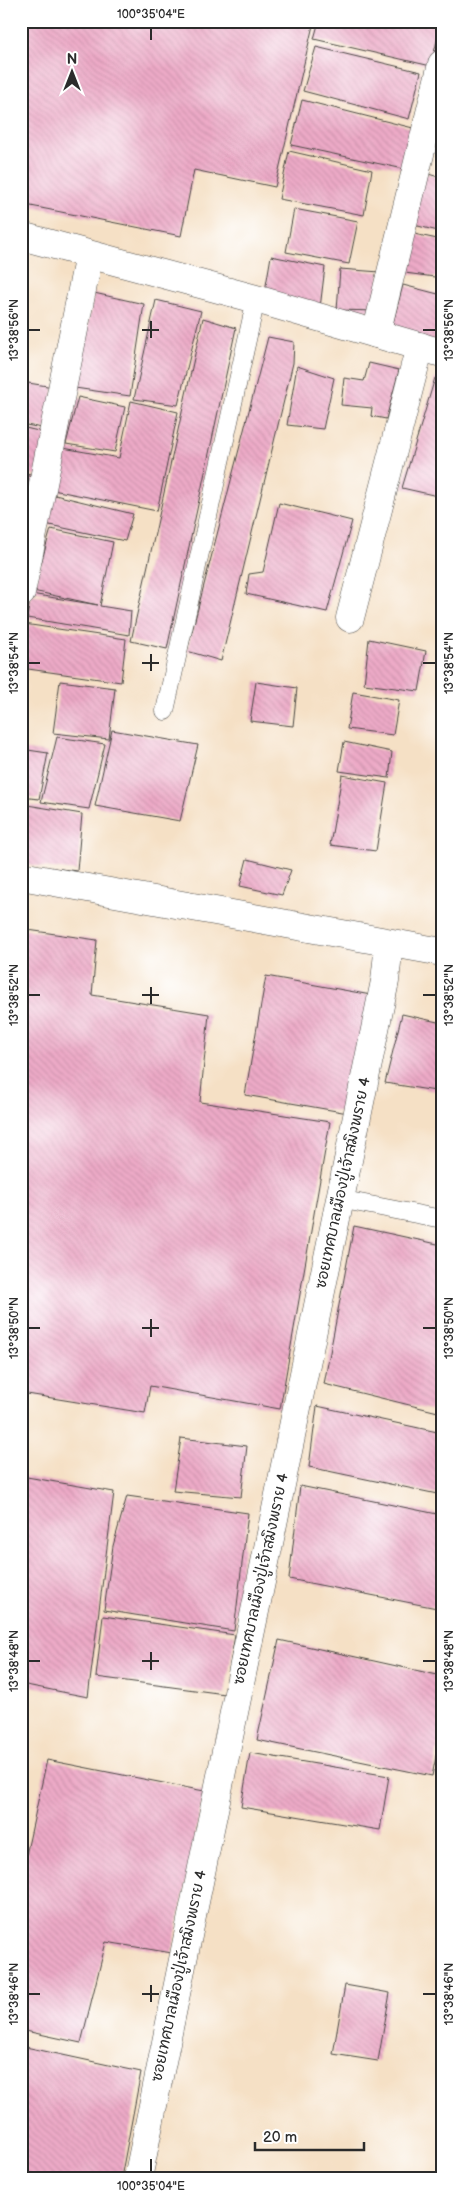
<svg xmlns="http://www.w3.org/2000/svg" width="463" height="2199" font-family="'Balsamiq Sans','Playpen Sans Thai',sans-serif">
  <defs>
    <pattern id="building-back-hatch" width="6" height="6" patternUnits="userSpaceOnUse" patternTransform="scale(1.25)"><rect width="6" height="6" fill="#edaac7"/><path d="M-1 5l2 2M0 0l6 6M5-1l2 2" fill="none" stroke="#cb92ab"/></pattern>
  </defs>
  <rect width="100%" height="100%" fill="#fff"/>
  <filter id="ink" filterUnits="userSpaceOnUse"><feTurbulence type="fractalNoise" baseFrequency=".02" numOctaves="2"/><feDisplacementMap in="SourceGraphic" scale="10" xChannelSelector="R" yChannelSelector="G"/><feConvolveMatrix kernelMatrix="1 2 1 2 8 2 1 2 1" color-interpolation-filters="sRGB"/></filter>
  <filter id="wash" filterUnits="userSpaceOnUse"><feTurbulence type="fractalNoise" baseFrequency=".0096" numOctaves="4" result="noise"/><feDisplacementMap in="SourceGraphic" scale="20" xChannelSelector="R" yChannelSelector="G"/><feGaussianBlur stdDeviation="1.12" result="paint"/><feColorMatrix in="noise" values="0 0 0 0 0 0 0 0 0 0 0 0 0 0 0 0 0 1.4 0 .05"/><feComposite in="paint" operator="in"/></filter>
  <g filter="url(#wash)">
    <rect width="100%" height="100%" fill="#f5e0c5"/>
    <g id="blocks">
      <g fill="url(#building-back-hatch)">
        <path d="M21,21H314L275,187L194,170L181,236L21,204Z"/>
        <path d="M319,21H415L440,27L431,66L314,39Z"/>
        <path d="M316,47L421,72L409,119L303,91Z"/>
        <path d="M302,100L413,128L404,169L291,145Z"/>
        <path d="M289,151L372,170L364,215L279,199Z"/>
        <path d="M425,173L442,178V232L410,224Z"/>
        <path d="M294,209L358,221L349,264L286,252Z"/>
        <path d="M414,234L442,240V278L405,273Z"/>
        <path d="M271,256L325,267L320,308L264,297Z"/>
        <path d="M340,269L380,272L377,311L337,310Z"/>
        <path d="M403,285L442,295V348L390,334Z"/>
        <path d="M94,293L144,304L130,396L75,388Z"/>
        <path d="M156,300L201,311L178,405L134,399Z"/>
        <path d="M203,318L236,328L167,649L131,641Z"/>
        <path d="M268,337L294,342L293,363L221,661L187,651Z"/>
        <path d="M369,363L399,370L386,419L371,416L372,408L341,405L344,378L364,381Z"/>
        <path d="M297,366L334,378L323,429L287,425Z"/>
        <path d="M435,378L442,380V497L402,488Z"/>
        <path d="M28,383L54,387L47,429L21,424Z"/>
        <path d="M78,397L125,407L115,452L66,444Z"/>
        <path d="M131,401L178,412L157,511L53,490L63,448L119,458Z"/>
        <path d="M21,427L47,433L40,476L21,472Z"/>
        <path d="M21,474L39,479L21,533Z"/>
        <path d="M55,495L133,514L125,541L45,524Z"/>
        <path d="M279,503L352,521L327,612L246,594L249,574L263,572Z"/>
        <path d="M51,529L113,542L100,606L131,611L129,635L27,618L31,594L98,605L33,591Z"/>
        <path d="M24,624L126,639L121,682L21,668Z"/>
        <path d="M369,639L426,651L419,691L364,684Z"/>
        <path d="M60,681L115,688L109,739L53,733Z"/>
        <path d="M256,682L297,688L293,726L250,721Z"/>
        <path d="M353,692L399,700L393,735L347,729Z"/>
        <path d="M112,730L198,745L180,821L95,806Z"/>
        <path d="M57,737L105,744L89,809L41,802Z"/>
        <path d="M344,742L392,752L389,778L339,771Z"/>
        <path d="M21,749L48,753L39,799L21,797Z"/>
        <path d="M342,775L387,783L376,851L330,845Z"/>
        <path d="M21,804L82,814L77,871L21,864Z"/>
        <path d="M247,859L291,870L282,895L240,886Z"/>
        <path d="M21,929L97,940L92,995L209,1014L200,1102L330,1122L280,1409L150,1386L145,1413L21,1393Z"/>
        <path d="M266,976L371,995L348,1113L245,1095Z"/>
        <path d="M402,1014L442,1023V1092L385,1083Z"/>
        <path d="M354,1226L442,1245V1413L324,1384Z"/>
        <path d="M317,1406L442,1433V1495L309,1467Z"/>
        <path d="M181,1438L247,1446L241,1497L173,1491Z"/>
        <path d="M21,1476L114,1492L88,1697L21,1684Z"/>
        <path d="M300,1486L442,1515V1609L289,1579Z"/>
        <path d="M127,1496L248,1513L234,1631L104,1610L113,1546Z"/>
        <path d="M103,1616L235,1635L225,1694L96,1677Z"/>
        <path d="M279,1640L442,1676V1727L432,1776L257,1740Z"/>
        <path d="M250,1753L389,1776L380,1830L241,1807Z"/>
        <path d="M47,1760L204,1791L172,1953L106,1942L81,2043L21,2030V1878Z"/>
        <path d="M345,1985L390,1993L378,2061L333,2054Z"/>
        <path d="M21,2046L141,2072L121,2178H21Z"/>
      </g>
    </g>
  </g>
  <g filter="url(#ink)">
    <use href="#blocks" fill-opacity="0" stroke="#494642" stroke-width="1"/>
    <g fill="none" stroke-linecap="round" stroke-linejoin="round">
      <g stroke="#494642" stroke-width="19">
        <g id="service">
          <path d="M165,711L256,299"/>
          <path d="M339,1199L442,1219"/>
        </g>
      </g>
      <g stroke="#494642" stroke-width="29">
        <g id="minor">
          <path d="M21,236L256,299L442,353"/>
          <path d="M376,334L442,64"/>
          <path d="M21,593L89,255"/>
          <path d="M350,618L420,346"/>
          <path d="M21,876L442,952"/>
          <path d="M138,2178L385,981L389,944"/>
        </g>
      </g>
      <use href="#service" stroke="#fff" stroke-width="18"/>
      <use href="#minor" stroke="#fff" stroke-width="28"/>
    </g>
  </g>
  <path fill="none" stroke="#2b2b2b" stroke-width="2" d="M151,28V40M151,321V338M28,330H40M142,330H159M423,330H436M151,654V671M28,663H40M142,663H159M423,663H436M151,987V1004M28,995H40M142,995H159M423,995H436M151,1319V1337M28,1328H40M142,1328H159M423,1328H436M151,1652V1670M28,1661H40M142,1661H159M423,1661H436M151,1985V2002M28,1994H40M142,1994H159M423,1994H436M151,2159V2172"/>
  <g text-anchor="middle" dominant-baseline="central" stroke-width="4.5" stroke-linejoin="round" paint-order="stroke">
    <g font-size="15" fill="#2b2b2b" stroke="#fff">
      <text transform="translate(343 1183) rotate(-78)">ซอยเทศบาลเมืองปู่เจ้าสมิงพราย 4</text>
      <text transform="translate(261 1579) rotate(-78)">ซอยเทศบาลเมืองปู่เจ้าสมิงพราย 4</text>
      <text transform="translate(179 1976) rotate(-78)">ซอยเทศบาลเมืองปู่เจ้าสมิงพราย 4</text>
    </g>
  </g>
  <rect width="463" height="2199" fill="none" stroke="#fff" stroke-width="55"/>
  <g transform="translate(72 72)" stroke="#ffffff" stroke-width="4" paint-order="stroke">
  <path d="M0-4L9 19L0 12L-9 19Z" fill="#2b2b2b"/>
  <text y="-8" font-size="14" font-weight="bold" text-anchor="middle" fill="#2b2b2b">N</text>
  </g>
  <path d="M255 2142v8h109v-8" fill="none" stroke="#2b2b2b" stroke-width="2.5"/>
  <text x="263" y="2142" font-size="15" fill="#2b2b2b" stroke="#ffffff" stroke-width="4" paint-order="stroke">20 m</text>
  <rect x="28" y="28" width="408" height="2144" fill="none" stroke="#2b2b2b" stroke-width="2"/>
  <g font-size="12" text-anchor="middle" fill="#2b2b2b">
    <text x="151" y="18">100°35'04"E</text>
    <text transform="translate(14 330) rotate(-90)" y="4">13°38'56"N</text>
    <text transform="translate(449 330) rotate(-90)" y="4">13°38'56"N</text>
    <text transform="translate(14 663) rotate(-90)" y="4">13°38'54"N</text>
    <text transform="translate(449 663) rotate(-90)" y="4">13°38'54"N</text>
    <text transform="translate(14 995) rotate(-90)" y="4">13°38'52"N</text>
    <text transform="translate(449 995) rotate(-90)" y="4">13°38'52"N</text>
    <text transform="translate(14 1328) rotate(-90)" y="4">13°38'50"N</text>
    <text transform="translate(449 1328) rotate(-90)" y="4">13°38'50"N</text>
    <text transform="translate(14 1661) rotate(-90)" y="4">13°38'48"N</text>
    <text transform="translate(449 1661) rotate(-90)" y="4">13°38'48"N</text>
    <text transform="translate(14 1994) rotate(-90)" y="4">13°38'46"N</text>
    <text transform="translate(449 1994) rotate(-90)" y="4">13°38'46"N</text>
    <text x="151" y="2190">100°35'04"E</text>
  </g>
</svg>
